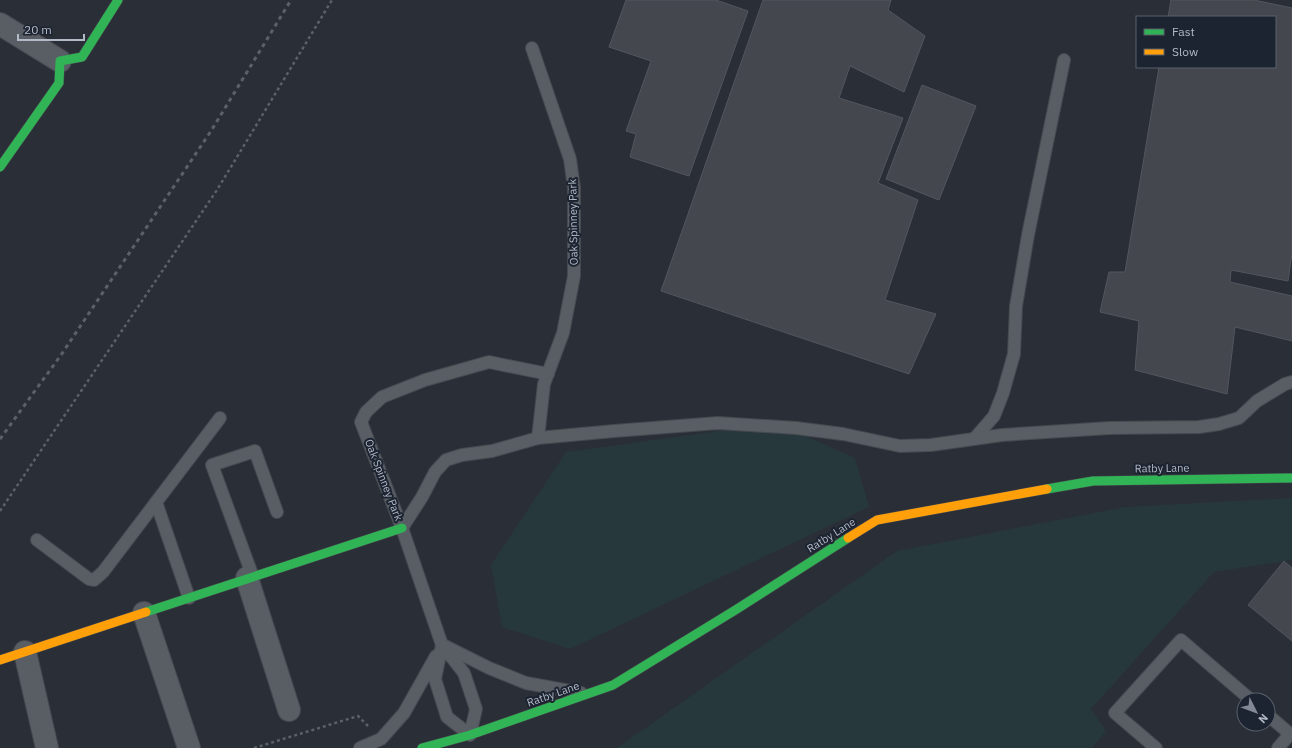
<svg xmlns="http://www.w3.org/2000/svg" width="1292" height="748" font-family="'IBM Plex Sans',sans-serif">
  <rect width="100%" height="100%" fill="#2a2e36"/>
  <g fill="#27383c">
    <path d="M777,423L855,458L869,507L570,649L502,627L491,565L566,452Z"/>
    <path d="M1292,498V560L1214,572L1091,709L1106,731L1092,748H617L897,551L1125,507Z"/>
  </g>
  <g fill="#44474e" stroke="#52565e">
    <path d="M626,0H716L748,11L689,176L630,157L636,134L626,131L651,61L609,47Z"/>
    <path d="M763,0H891L888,10L925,36L904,92L850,66L839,98L903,118L878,183L918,200L885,300L936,314L909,374L661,291Z"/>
    <path d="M1171,0H1254L1292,8V253L1288,281L1231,270L1230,282L1292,296V341L1235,327L1227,394L1135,370L1139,321L1100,312L1109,272H1125L1159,67H1275V17H1168Z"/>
    <path d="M922,85L976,106L939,200L886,179Z"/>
    <path d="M1284,561L1292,568V641L1248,605Z"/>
  </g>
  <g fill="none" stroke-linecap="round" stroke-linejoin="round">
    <g stroke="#46494f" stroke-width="14">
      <g id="lane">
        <path d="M532,48L570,159L574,188V276L563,333L544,384L538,438"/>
        <path d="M974,439L994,416L1003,393L1014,354L1016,306L1028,235L1064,60"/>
        <path d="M156,502L189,598"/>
        <path d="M402,528L422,497L435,472L446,460L462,455L492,451L538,438L614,431L718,423L796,428L843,434L900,446L931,445L1002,435L1109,428L1199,427L1219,424L1239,418L1257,401L1285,384L1292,382"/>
        <path d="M37,540L89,579L94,580L103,572L220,418"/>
        <path d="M253,577L212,465L255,451L277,512"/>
        <path d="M442,645L435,679L447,717L470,735L476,709L464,673L442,645L402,528L361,422L366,412L382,397L425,380L489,362L548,374"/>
        <path d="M445,646L489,668L526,683L581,693"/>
        <path d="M1268,715L1290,734L1278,748"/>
        <path d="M360,748L381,739L404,713L436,656"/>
        <path d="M1156,748L1115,713L1181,640L1251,700"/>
      </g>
    </g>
    <g stroke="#46494f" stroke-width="24">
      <g id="street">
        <path d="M0,24L60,61"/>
        <path d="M247,578L289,710"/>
        <path d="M144,613L189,748"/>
        <path d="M25,652L47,748"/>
      </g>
    </g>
    <g stroke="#46494f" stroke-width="10">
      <g id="fast">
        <path d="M0,167L59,83L60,61L82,57L118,0"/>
        <path d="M1047,489L1093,481L1292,478"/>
        <path d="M146,612L402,528"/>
        <path d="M422,748L470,735L613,685L737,609L848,538"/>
      </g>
    </g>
    <g stroke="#46494f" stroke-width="10">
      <g id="slow">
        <path d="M848,538L877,520L1047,489"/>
        <path d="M0,660L146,612"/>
      </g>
    </g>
    <g stroke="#5c6168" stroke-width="2.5" stroke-dasharray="3 3" stroke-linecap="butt">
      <path d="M0,511L217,190L332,0"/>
      <path d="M254,748L358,716L368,726"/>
    </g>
    <use href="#lane" stroke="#595d64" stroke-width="12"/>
    <use href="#street" stroke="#595d64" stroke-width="22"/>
    <use href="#fast" stroke="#30b455" stroke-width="9"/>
    <use href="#slow" stroke="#ff9f0a" stroke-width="9"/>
    <path stroke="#5d6068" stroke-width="3" stroke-dasharray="4 4" stroke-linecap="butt" d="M0,439L61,355L211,131L291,0"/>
  </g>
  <g text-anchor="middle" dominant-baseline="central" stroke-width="4" stroke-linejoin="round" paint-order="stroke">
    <g font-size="11" fill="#b3bac7" stroke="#1d2431">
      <text transform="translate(573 222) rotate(-91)">Oak Spinney Park</text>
      <text transform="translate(1162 468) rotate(-1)">Ratby Lane</text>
      <text transform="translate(384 480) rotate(69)">Oak Spinney Park</text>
      <text transform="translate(831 535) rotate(-32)">Ratby Lane</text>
      <text transform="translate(553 694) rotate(-19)">Ratby Lane</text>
    </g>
  </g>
  <rect x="1136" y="16" width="140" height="52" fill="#1d2431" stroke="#59606d"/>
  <rect x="1144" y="29" width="20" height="6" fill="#30b455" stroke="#59606d"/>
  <text x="1172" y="36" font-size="12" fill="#b3bac7">Fast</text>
  <rect x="1144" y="49" width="20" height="6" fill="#ff9f0a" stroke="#59606d"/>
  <text x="1172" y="56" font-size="12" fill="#b3bac7">Slow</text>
  <g transform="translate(1256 712) rotate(132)"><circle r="19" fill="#1d2431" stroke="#59606d"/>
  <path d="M0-3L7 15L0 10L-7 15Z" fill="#838994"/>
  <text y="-6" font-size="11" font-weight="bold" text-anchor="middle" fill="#b3bac7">N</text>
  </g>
  <path d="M18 34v6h66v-6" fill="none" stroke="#b3bac7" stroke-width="2"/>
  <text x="24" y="34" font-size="12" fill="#b3bac7" stroke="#1d2431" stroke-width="3" paint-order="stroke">20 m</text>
</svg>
